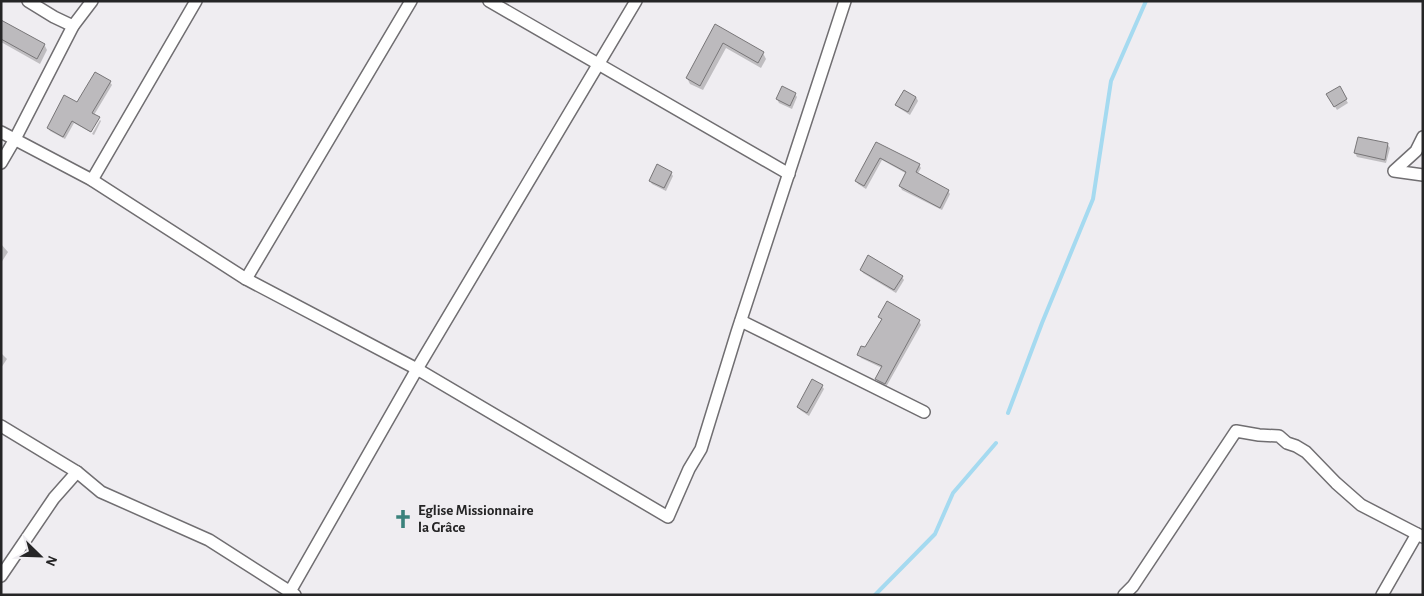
<svg xmlns="http://www.w3.org/2000/svg" width="1424" height="596" font-family="'Alegreya Sans',sans-serif">
  <rect width="100%" height="100%" fill="#efedf1"/>
  <g fill="#0003">
    <path d="M1,21L44,44L47,50L40,64L1,42Z"/>
    <path d="M715,25L763,53L766,59L761,68L726,48L703,90L690,84L687,78Z"/>
    <path d="M110,82L112,85L94,115L98,118L90,132L74,123L65,139L50,131L48,128L77,104Z"/>
    <path d="M1339,88L1348,103L1337,110L1328,95Z"/>
    <path d="M795,94L797,97L792,109L779,103L777,99Z"/>
    <path d="M916,97L918,101L910,115L899,108L897,105Z"/>
    <path d="M100,120L101,121L94,135L92,134Z"/>
    <path d="M877,143L919,165L921,168L917,175L948,191L950,194L942,210L902,190L900,186L907,174L882,160L866,189L858,184L856,181Z"/>
    <path d="M1388,145L1390,148L1386,163L1357,157L1355,153Z"/>
    <path d="M671,173L673,176L666,191L652,184L650,181Z"/>
    <path d="M1,244L8,252L1,263Z"/>
    <path d="M861,270L902,277L904,280L896,293L863,273Z"/>
    <path d="M880,317L919,321L921,325L886,387L879,383L877,379L882,368L861,358L859,355L866,349L882,320Z"/>
    <path d="M1,353L7,359L1,368Z"/>
    <path d="M822,386L824,389L809,416L800,410L798,407Z"/>
  </g>
  <g fill="none" stroke-linecap="round" stroke-linejoin="round">
    <g stroke="#a5daf0" stroke-width="4">
      <path d="M1008,413L1042,323L1093,199L1111,81L1146,1"/>
      <path d="M875,595L935,534L953,493L996,443"/>
    </g>
  </g>
  <g fill="#bcbabd" stroke="#787678">
    <path d="M1,20L45,44L37,59L1,39Z"/>
    <path d="M715,24L764,52L758,63L723,43L700,86L686,78Z"/>
    <path d="M95,72L111,81L92,113L100,117L91,132L72,121L63,137L47,128L64,95L77,102Z"/>
    <path d="M782,86L796,93L790,106L776,99Z"/>
    <path d="M1340,86L1347,99L1334,107L1326,94Z"/>
    <path d="M904,90L916,97L908,112L895,105Z"/>
    <path d="M1358,137L1388,143L1385,160L1354,153Z"/>
    <path d="M876,142L920,164L916,172L949,190L940,208L899,186L906,172L880,158L864,186L855,181Z"/>
    <path d="M657,164L672,172L664,188L649,181Z"/>
    <path d="M868,255L903,276L894,290L860,270Z"/>
    <path d="M887,301L920,320L885,384L875,379L882,366L857,355L861,346L865,347L882,319L878,317Z"/>
    <path d="M812,379L823,385L807,413L797,407Z"/>
  </g>
  <g fill="none" stroke-linecap="round" stroke-linejoin="round">
    <g stroke="#706e71" stroke-width="14">
      <g id="minor">
        <path d="M28,1L54,17L73,26"/>
        <path d="M489,1L789,174"/>
        <path d="M1,132L92,180L246,279L417,369L668,517L689,469L701,449L737,332L845,1"/>
        <path d="M1423,137L1416,151L1394,171L1423,175"/>
        <path d="M1,163L15,139L73,26L92,1"/>
        <path d="M92,180L196,1"/>
        <path d="M246,279L411,1"/>
        <path d="M741,321L924,412"/>
        <path d="M1,426L77,472L101,492L209,540L295,595"/>
        <path d="M1,576L54,498L77,472"/>
        <path d="M288,595L417,369L636,1"/>
        <path d="M1124,595L1133,586L1236,431L1259,435L1279,436L1287,443L1296,446L1306,452L1336,483L1361,505L1423,537"/>
        <path d="M1382,595L1417,534"/>
      </g>
    </g>
    <use href="#minor" stroke="#fff" stroke-width="11"/>
  </g>
  <defs>
    <g id="church-bare" transform="scale(1.5)"><path d="M-1.2-6h2.4v3.5h3.3v2.4h-3.3V6h-2.4V-.1h-3.3v-2.4h3.3Z" fill="#3b827c" stroke="#efedf1" stroke-width="2.5" paint-order="stroke"/></g>
  </defs>
  <g fill-rule="evenodd">
    <use href="#church-bare" x="403" y="519"/>
  </g>
  <g text-anchor="middle" dominant-baseline="central" stroke-width="5" stroke-linejoin="round" paint-order="stroke">
    <g font-size="15" font-weight="bold" fill="#252526" stroke="#efedf1" text-anchor="start">
      <text x="418" y="510">Eglise Missionnaire<tspan x="418" dy="17">la Grâce</tspan></text>
    </g>
  </g>
  <rect width="1424" height="596" fill="none" stroke="#252526" stroke-width="5"/>
  <g transform="translate(40 556) rotate(113)" stroke="#efedf1" stroke-width="4" paint-order="stroke">
  <path d="M0-4L9 19L0 12L-9 19Z" fill="#252526"/>
  <text y="-8" font-size="14" font-weight="bold" text-anchor="middle" fill="#252526">N</text>
  </g>
</svg>
